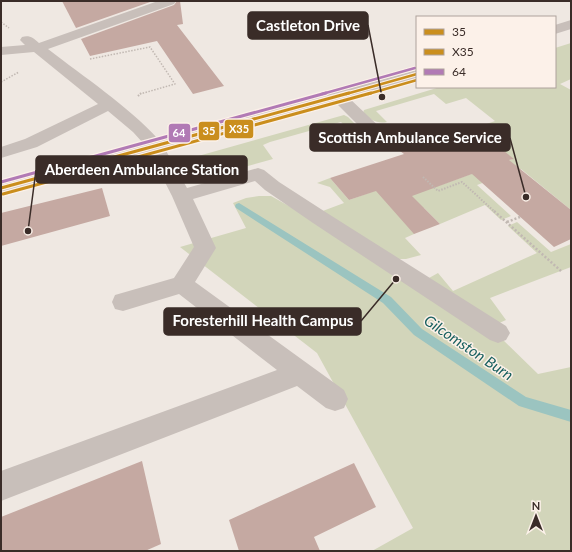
<svg xmlns="http://www.w3.org/2000/svg" width="572" height="552" font-family="Lato,sans-serif">
  <rect width="100%" height="100%" fill="#efe8e2"/>
  <g fill="#d2d5ba">
    <path d="M571,43V79L560,84L571,90V210L521,169L477,185L511,216L501,220L485,205L440,224L424,208L414,234L405,238L421,255L406,259H392L320,212L344,203L330,187L317,183L330,178L349,200L425,173L438,186L513,159L475,128L495,121L466,98L446,104L434,94L376,111L387,122C377,124 371,120 363,113L364,110L440,87H555V48Z"/>
    <path d="M344,115L348,117L356,125L352,133L341,122L270,142L263,145L273,159L198,180H193L179,170V167L184,160Z"/>
    <path d="M259,196H271L314,220L503,340L538,374L571,367V551H372L413,528L317,353L180,247L246,228L233,203L246,198Z"/>
    <path d="M517,222L551,252L571,244V267L490,298L506,320L497,324L429,278L438,273L453,291L537,253L508,226Z"/>
  </g>
  <g fill="none" stroke-linecap="round" stroke-linejoin="round">
    <path fill="#9bc4c0" fill-rule="evenodd" d="M239,203L391,297L422,329L526,397L571,410V422L519,406L414,335L383,303L236,208L235,206L236,204Z"/>
  </g>
  <g fill="#c5a9a2">
    <path d="M62,1H153L76,28Z"/>
    <path d="M177,1H180L183,24L177,25L224,86L193,94L157,41L90,56L81,39L174,5Z"/>
    <path d="M475,128L514,159L509,160L571,210V239L554,247L472,174L412,196L440,224L414,234L376,191L349,200L330,178L404,154L400,151Z"/>
    <path d="M102,188L110,216L1,246V213Z"/>
    <path d="M142,461L161,544L145,551H1V517Z"/>
    <path d="M354,463L376,507L314,537L320,551H239L229,520Z"/>
  </g>
  <g fill="none" stroke-linecap="round" stroke-linejoin="round">
    <g stroke="#c1b8b2" stroke-width="1.5" stroke-dasharray="1.5 1.5" stroke-linecap="butt">
      <path d="M1,22L9,28"/>
      <path d="M90,59L150,47L175,84L140,94"/>
      <path d="M1,82L19,72"/>
    </g>
    <g stroke="#c1b8b2" stroke-width="2" stroke-dasharray="1.5 1.5" stroke-linecap="butt">
      <path d="M138,96L141,93"/>
      <path d="M423,177L438,191L462,182L495,212"/>
    </g>
    <g stroke="#c1b8b2" stroke-width="2.5" stroke-dasharray="2 2" stroke-linecap="butt">
      <path d="M494,211L561,271"/>
      <path d="M507,222L520,217"/>
    </g>
    <g fill="#c8bfba" fill-rule="evenodd">
      <path d="M158,1H176L174,4L48,49C84,77 128,106 158,139L417,70V79L349,98L386,133L389,137L386,141L380,142L374,141L335,102L165,149L187,188L258,168L264,170L279,182L327,213L506,326L510,333L506,340L498,343L490,340L313,223L265,190L255,181L193,199L216,248L195,282L344,390L348,399L344,408L335,411L326,408L297,386L1,501V471L277,370L179,294L123,311L115,309L112,302L115,295L174,278L194,247L172,196L150,153L1,194V182L143,143L133,132L108,111L37,147L1,158V147L25,139L98,104L34,52L1,55V47L25,45L20,40L22,37C30,35 33,38 39,43Z"/>
      <path d="M571,20V29L555,34V25Z"/>
    </g>
    <g stroke="#fcf1e9" stroke-width="4.5">
      <path id="bus-1-far1" d="M346,94L417,74"/>
    </g>
    <g stroke="#fcf1e9" stroke-width="5.5">
      <path id="bus-1" d="M1,188L349,93"/>
    </g>
    <g stroke="#fcf1e9" stroke-width="4.5">
      <path id="bus-2-far1" d="M368,94L417,80"/>
    </g>
    <g stroke="#fcf1e9" stroke-width="5.5">
      <path id="bus-2" d="M3,194L371,93"/>
    </g>
    <g stroke="#fcf1e9" stroke-width="4.5">
      <path id="bus-3-far1" d="M322,94L415,68"/>
    </g>
    <g stroke="#fcf1e9" stroke-width="5.5">
      <path id="bus-3" d="M1,182L326,93"/>
    </g>
    <use href="#bus-1-far1" stroke="#ca8e1d" stroke-width="2.5"/>
    <use href="#bus-1" stroke="#ca8e1d" stroke-width="3"/>
    <use href="#bus-2-far1" stroke="#ca8e1d" stroke-width="2.5"/>
    <use href="#bus-2" stroke="#ca8e1d" stroke-width="3"/>
    <use href="#bus-3-far1" stroke="#b17ab5" stroke-width="2.5"/>
    <use href="#bus-3" stroke="#b17ab5" stroke-width="3"/>
  </g>
  <g text-anchor="middle" dominant-baseline="central" stroke-width="3" stroke-linejoin="round" paint-order="stroke">
    <g font-size="15" font-style="italic" fill="#18605f" stroke="#fcf1e9">
      <text transform="translate(469 347) rotate(34)">Gilcomston Burn</text>
    </g>
  </g>
  <path fill="none" stroke="#3a2c28" stroke-width="1.5" d="M382 97L368 25M526 197L510 138M28 231L36 170M396 279L361 321"/>
  <g fill="#3a2c28" stroke="#fcf1e9" stroke-width="1.5">
    <circle cx="382" cy="97" r="4"/>
    <circle cx="526" cy="197" r="4"/>
    <circle cx="28" cy="231" r="4"/>
    <circle cx="396" cy="279" r="4"/>
  </g>
  <g fill="#3a2c28" stroke="#3a2c28" stroke-width="1.5">
    <rect x="248" y="12" width="120" height="27" rx="4"/>
    <rect x="310" y="124" width="200" height="27" rx="4"/>
    <rect x="36" y="156" width="211" height="27" rx="4"/>
    <rect x="164" y="308" width="197" height="27" rx="4"/>
  </g>
  <g font-size="15" text-anchor="middle" font-weight="bold" fill="#fff">
    <text x="308" y="31">Castleton Drive</text>
    <text x="410" y="143">Scottish Ambulance Service</text>
    <text x="142" y="175">Aberdeen Ambulance Station</text>
    <text x="263" y="326">Foresterhill Health Campus</text>
  </g>
  <g stroke="#fcf1e9" stroke-width="1.5">
    <rect x="224" y="119" width="30" height="20" rx="4" fill="#ca8e1d"/>
    <rect x="198" y="121" width="22" height="20" rx="4" fill="#ca8e1d"/>
    <rect x="168" y="123" width="23" height="20" rx="4" fill="#b17ab5"/>
  </g>
  <g font-size="11" text-anchor="middle" font-weight="bold" fill="#fff">
    <text x="239" y="133">X35</text>
    <text x="209" y="135">35</text>
    <text x="179" y="137">64</text>
  </g>
  <rect width="572" height="552" fill="none" stroke="#3a2c28" stroke-width="4"/>
  <rect x="416" y="16" width="140" height="72" fill="#fcf1e9" stroke="#aea29c"/>
  <rect x="424" y="29" width="20" height="6" fill="#ca8e1d" stroke="#aea29c"/>
  <text x="452" y="36" font-size="12" fill="#3a2c28">35</text>
  <rect x="424" y="49" width="20" height="6" fill="#ca8e1d" stroke="#aea29c"/>
  <text x="452" y="56" font-size="12" fill="#3a2c28">X35</text>
  <rect x="424" y="69" width="20" height="6" fill="#b17ab5" stroke="#aea29c"/>
  <text x="452" y="76" font-size="12" fill="#3a2c28">64</text>
  <g transform="translate(536 516)" stroke="#fcf1e9" stroke-width="3" paint-order="stroke">
  <path d="M0-3L7 15L0 10L-7 15Z" fill="#3a2c28"/>
  <text y="-6" font-size="11" font-weight="bold" text-anchor="middle" fill="#3a2c28">N</text>
  </g>
</svg>
